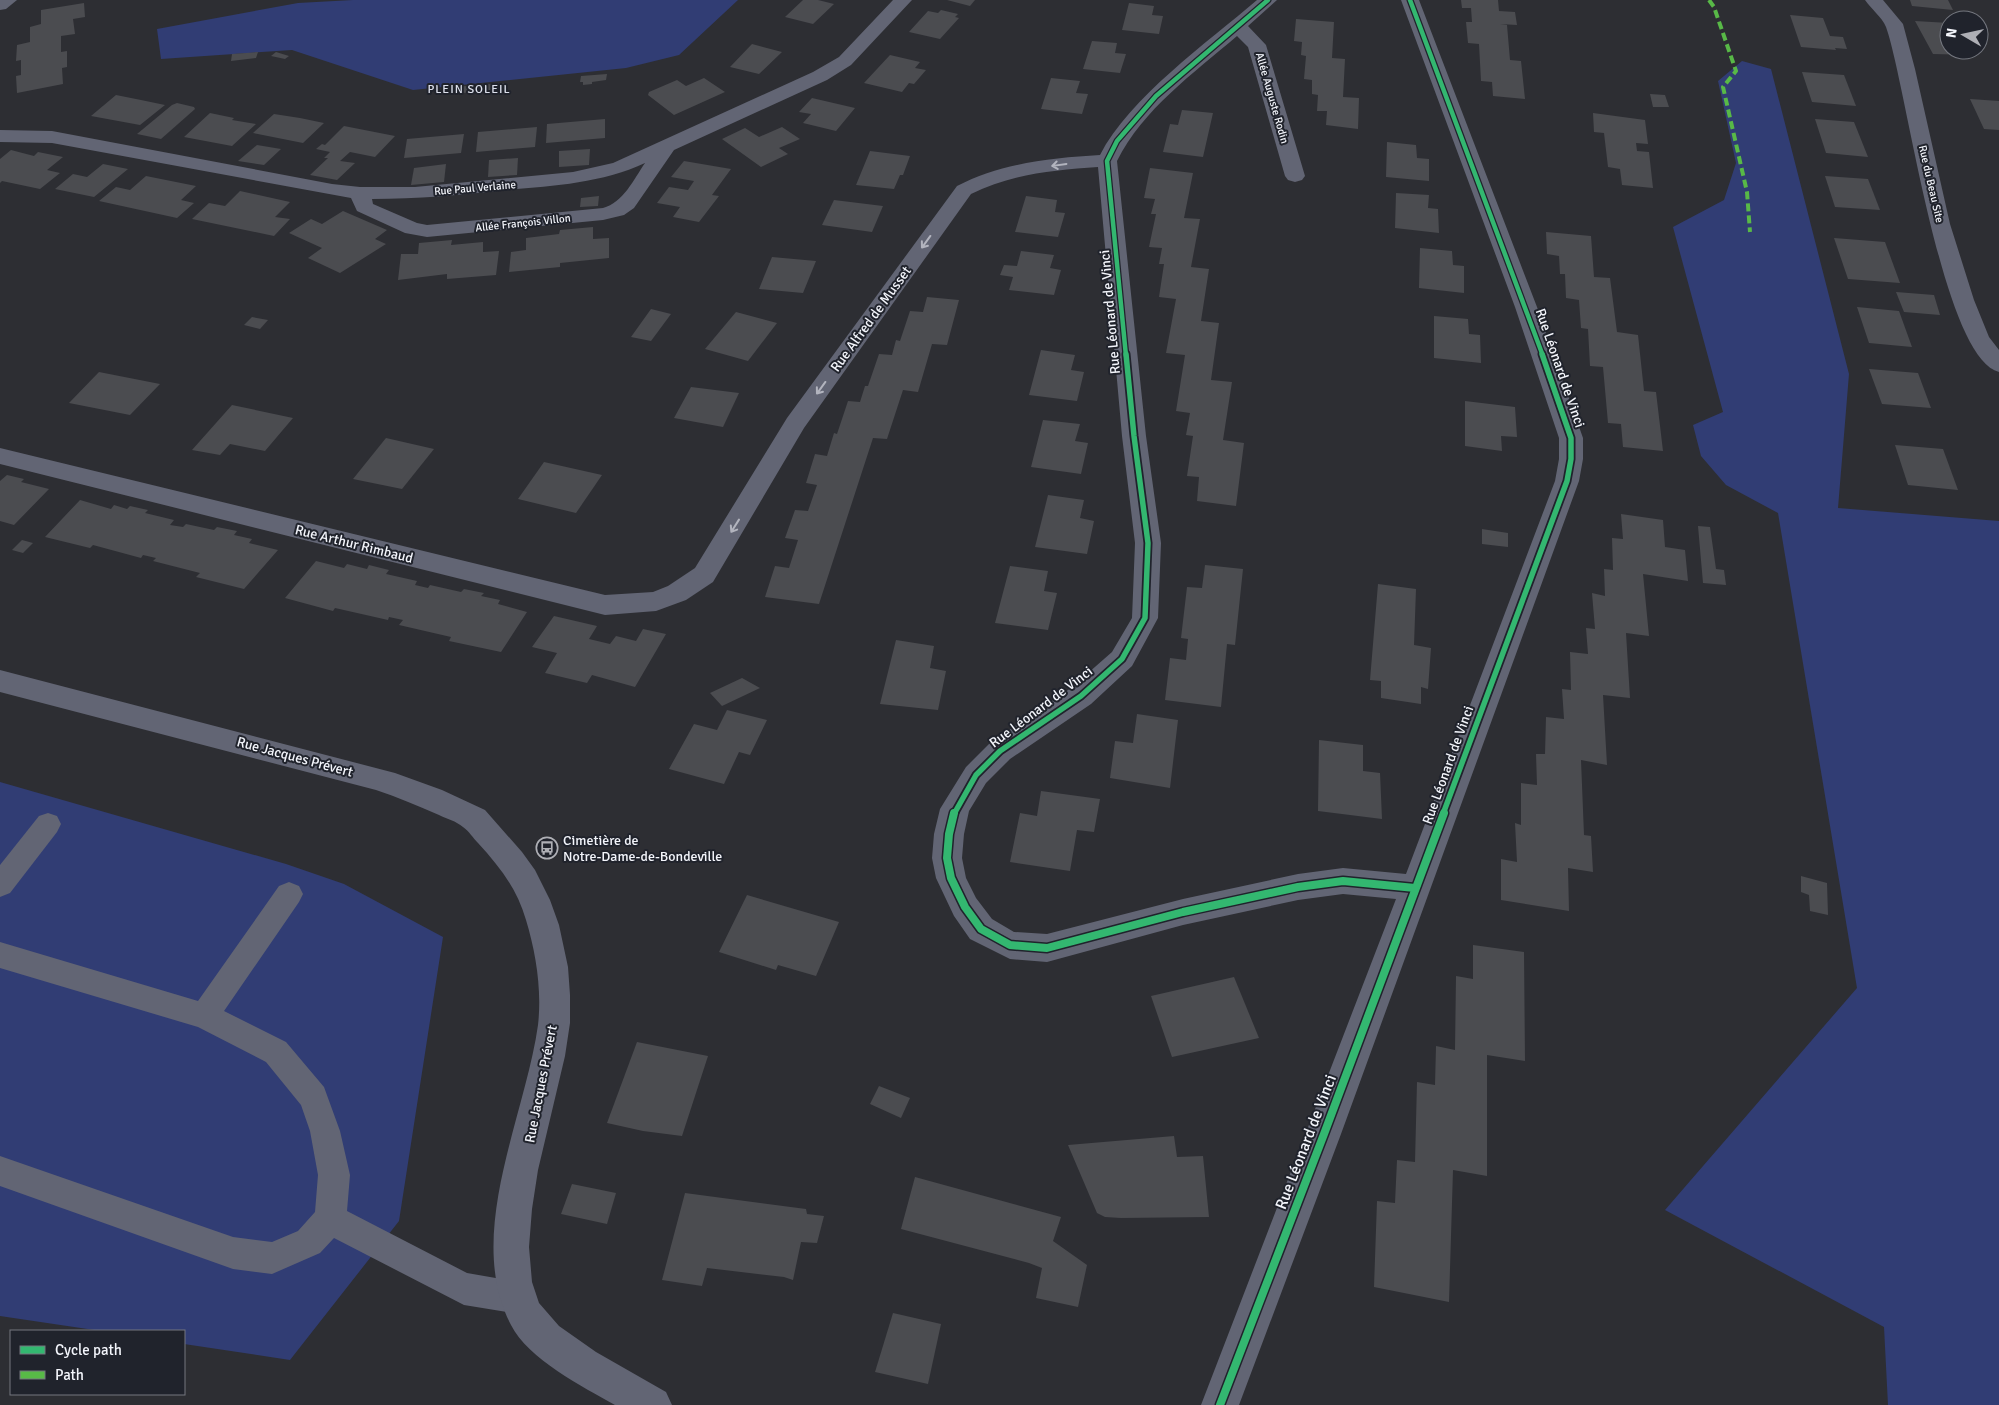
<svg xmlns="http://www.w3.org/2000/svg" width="1999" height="1405" font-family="Signika,sans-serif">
  <rect width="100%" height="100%" fill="#2d2e33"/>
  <g fill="#313d74">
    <path d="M353,0H738L679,55L626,68L413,90L292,50L161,59L157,29L298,3Z"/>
    <path d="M1742,61L1771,69L1849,374L1838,508L1999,521V1405H1888L1884,1327L1665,1210L1857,988L1778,513L1726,485L1701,456L1693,425L1723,412L1673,227L1724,200L1736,163L1718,81Z"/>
    <path d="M0,782L286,864L344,884L443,937L399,1221L290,1360L184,1344V1331H101L0,1316Z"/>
  </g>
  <g fill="#4b4c50">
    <path d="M803,0H818L834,4L813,24L785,17Z"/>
    <path d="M947,0H975L970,6Z"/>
    <path d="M1461,0H1498L1499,11L1515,12L1517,25L1500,24L1507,25L1510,60L1521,61L1525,99L1493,96L1492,82L1481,81L1479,44L1468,43L1466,22H1472L1471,8H1462Z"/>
    <path d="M1910,0H1948L1953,10L1912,6Z"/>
    <path d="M84,3L85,17L73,19L75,34L61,36V52L67,51V67L62,68L63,84L17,93L16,76L21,75V60L16,61L17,45L30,42V27L41,24V10Z"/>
    <path d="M1129,3L1154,6L1152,15L1163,16L1159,34L1122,30Z"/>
    <path d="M941,10L958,14L955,17L959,18L940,39L909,32L928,11L938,13Z"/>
    <path d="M1790,15L1823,18L1830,36L1843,37L1847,49L1835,48L1836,50L1801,47Z"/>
    <path d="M1296,19L1334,22L1332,58L1345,59L1343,97L1359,98L1358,129L1326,125L1327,111H1317L1318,95L1312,94V80L1304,79L1306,56L1301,55L1302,42L1294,41Z"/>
    <path d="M1915,21L1949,23V50H1971L1974,55L1933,54Z"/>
    <path d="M1092,41L1117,43L1115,53L1126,54L1120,73L1083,69Z"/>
    <path d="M752,44L782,52L759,74L730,67Z"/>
    <path d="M258,52L256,58L231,61L232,54Z"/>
    <path d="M276,52L289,56L285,59L271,56Z"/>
    <path d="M890,55L920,62L915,68L926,70L914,84L909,83L902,92L864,83Z"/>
    <path d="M1802,72L1844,75L1856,106L1812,102Z"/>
    <path d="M607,74L606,80L592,82V84L583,85V82H580L581,76Z"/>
    <path d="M704,78L725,92L674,115L648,95L649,92L677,80L686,86Z"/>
    <path d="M1051,78L1080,81L1076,93L1088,94L1082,114L1041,109Z"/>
    <path d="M505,83L504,89L453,94L454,87Z"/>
    <path d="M1650,94L1665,95L1669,107H1653Z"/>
    <path d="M116,95L141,100L165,105L140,125L91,116Z"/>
    <path d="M812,98L855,108L836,131L803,123L811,114L799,112Z"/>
    <path d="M1970,99L1999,101V130L1984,129Z"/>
    <path d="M177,103L194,107L195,109L161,139L137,134L172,105Z"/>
    <path d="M1182,110L1213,113L1203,157L1163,152L1170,124L1178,125Z"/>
    <path d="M210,113L234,118L232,120L256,124L232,146L184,137Z"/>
    <path d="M1593,113L1645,120L1648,144L1636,143L1637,151L1649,152L1653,188L1622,185L1620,169L1608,167L1604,133L1594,132Z"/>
    <path d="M274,114L300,118L324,123L303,143L253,133Z"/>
    <path d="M605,119V138L546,143L547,124Z"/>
    <path d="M1815,119L1854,122L1868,157L1826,153Z"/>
    <path d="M344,126L395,136L375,157L350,152L340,161L355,163L337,180L310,175L328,158H324L330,152L316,149L322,144L325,145Z"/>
    <path d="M537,127L535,147L476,152L478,132Z"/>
    <path d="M782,127L800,139L779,148L788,154L761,167L722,139L745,128L759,137Z"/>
    <path d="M464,134L461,153L404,158L407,139Z"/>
    <path d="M1387,142L1416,145L1417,158L1429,159V181L1386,177Z"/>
    <path d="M257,145L281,149L264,165L238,161Z"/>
    <path d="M590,149L589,165L559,167V151Z"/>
    <path d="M11,150L34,156L38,152L63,157L47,170L60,173L40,189L2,181L0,183V159Z"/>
    <path d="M870,151L910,156L903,175H900L894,189L856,185Z"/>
    <path d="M518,158L517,175L488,177L489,160Z"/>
    <path d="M684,161L731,169L712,195L719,196L699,222L673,217L680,207L657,203L669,187L688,190L694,181L671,177Z"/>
    <path d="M103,164L128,169L94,197L55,189L73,174L87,177Z"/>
    <path d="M446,164L444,182L411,185L414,168Z"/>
    <path d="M1150,168L1193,173L1184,218L1200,219L1191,267L1209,269L1201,321L1219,323L1211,380L1232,382L1223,440L1244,443L1236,506L1197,501L1199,477L1187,476L1193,436L1186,435L1190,413L1176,411L1185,355L1166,353L1176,299L1159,297L1164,264H1159L1162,248L1149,247L1156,214H1151L1155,199L1144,198Z"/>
    <path d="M146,176L196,186L181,200L194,203L177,218L99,201L116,187L130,190Z"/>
    <path d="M1825,176L1868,179L1880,210L1835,207Z"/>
    <path d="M240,191L290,202L275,217L290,219L274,236L192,219L209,203L225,206Z"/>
    <path d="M1396,193L1429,195L1428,208L1438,209L1439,233L1395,228Z"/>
    <path d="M599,196L598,206L580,207L581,198Z"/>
    <path d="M1026,196L1057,200L1055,212L1065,213L1058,237L1015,232Z"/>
    <path d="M834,200L883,206L872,232L822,225Z"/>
    <path d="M343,211L387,230L375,239L386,244L340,273L308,258L322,248L289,233L311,219L322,224Z"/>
    <path d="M593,227V239L609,238V258L560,263V267L509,272L511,252L526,250V238L559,234L560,230Z"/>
    <path d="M1546,232L1591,236L1594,277L1610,278L1617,332L1638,335L1644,391L1656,392L1663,451L1623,447L1621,424L1608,423L1603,367L1590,366L1588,329L1581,328L1579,300L1566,298L1565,274H1560L1559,256L1547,254Z"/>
    <path d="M1834,238L1885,242L1900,283L1848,279Z"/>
    <path d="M452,240L451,245L483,242V252L499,251L496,275L447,279V274L398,280L401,254H418L419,243Z"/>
    <path d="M1420,248L1452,251L1453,265L1464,266V293L1419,288Z"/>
    <path d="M1021,251L1054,255L1050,268L1061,270L1054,295L1009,290L1013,277L1000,275L1004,265L1017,266Z"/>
    <path d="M772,257L816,261L803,293L759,289Z"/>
    <path d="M1896,292L1934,295L1940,315L1904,312Z"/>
    <path d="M927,297L959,300L947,345L932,344L918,392L903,390L887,439L873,438L819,604L765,597L775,566L789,568L798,540L785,538L795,510L808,511L817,485L806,483L815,454L827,456L834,433L837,434L848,401L860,402L865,386H868L879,354L892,355L896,340L900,341L910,311L923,312Z"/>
    <path d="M1857,307L1899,311L1912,347L1869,343Z"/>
    <path d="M651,309L671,314L651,341L631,337Z"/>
    <path d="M736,312L777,323L748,361L705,349Z"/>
    <path d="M1434,316L1468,319L1469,334L1480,335L1481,363L1434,358Z"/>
    <path d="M252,317L268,320L260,329L244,325Z"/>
    <path d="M1041,350L1075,355L1071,370L1084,372L1077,401L1029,395Z"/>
    <path d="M1869,369L1918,373L1931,408L1882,404Z"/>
    <path d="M99,372L160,384L130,415L69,403Z"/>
    <path d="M691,387L739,393L723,427L674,418Z"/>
    <path d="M1465,401L1515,407L1517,437L1501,436L1502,451L1465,446Z"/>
    <path d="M232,405L293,418L265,451L230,444L220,455L192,450Z"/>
    <path d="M1043,420L1080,424L1075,441L1088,443L1081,474L1031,467Z"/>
    <path d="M386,438L434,449L402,489L353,479Z"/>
    <path d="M1895,445L1943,449L1958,490L1908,485Z"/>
    <path d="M544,462L602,475L576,513L518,499Z"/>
    <path d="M7,475L24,479L21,482L49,489L14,525L0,521V481Z"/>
    <path d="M1048,495L1084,500L1080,518L1094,521L1087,554L1035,547Z"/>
    <path d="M80,500L111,509L114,505L127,509L130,506L148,510L145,513L174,520L170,525L183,527L186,524L214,530L217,527L237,531L234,535L252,539L249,543L278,550L244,589L196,577L200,573L153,561L156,558L143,555L141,558L93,545L90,548L45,537Z"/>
    <path d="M1621,514L1663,520L1665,547L1685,550L1688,581L1643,574L1649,636L1626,633L1630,698L1603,695L1607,765L1581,760L1584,835L1591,836L1593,872L1568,868L1569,911L1501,900V859L1517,862L1515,823L1521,825V783L1537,785L1536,754H1545L1546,717L1564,719L1562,689L1571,690L1570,652L1588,654L1586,628L1595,629L1592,593L1605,596L1604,569L1613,570L1612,538L1623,539Z"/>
    <path d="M1698,526L1710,527L1716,569L1724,570L1726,585L1703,583Z"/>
    <path d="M1482,529L1508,533V547L1482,544Z"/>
    <path d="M22,540L33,543L23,553L12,550Z"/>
    <path d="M316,561L344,568L347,564L367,569L369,565L389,570L386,574L417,581L415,585L428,588L430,585L461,592L464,589L484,593L481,596L500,600L498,604L527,612L501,652L449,641L451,637L399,625L403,620L389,617L388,620L335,608L333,611L285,598Z"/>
    <path d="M1205,565L1243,569L1235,645L1227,644L1221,707L1165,700L1170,658L1186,660L1188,639L1181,638L1187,587L1202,588Z"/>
    <path d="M1010,566L1048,571L1044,591L1057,593L1048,630L995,623Z"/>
    <path d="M1378,584L1416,589L1414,645L1431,648L1428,689L1421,687V704L1381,698V681L1370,680Z"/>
    <path d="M554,616L597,626L589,639L610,644L616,636L636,641L643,629L666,634L635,687L592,675L587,683L545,673L557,653L532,647Z"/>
    <path d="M896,640L934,646L930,668L946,671L938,710L880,704Z"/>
    <path d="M742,678L760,688L722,706L710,693Z"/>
    <path d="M727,710L767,720L750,755L739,752L724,784L669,769L694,724L717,730Z"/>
    <path d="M1137,714L1178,720L1170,788L1110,778L1115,741L1133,743Z"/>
    <path d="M1319,740L1363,745V771L1380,773L1382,819L1318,811Z"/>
    <path d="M1041,791L1100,799L1094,832L1077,830L1070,871L1010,862L1020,813L1037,816Z"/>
    <path d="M1801,876L1827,883L1828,915L1810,911L1809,895L1801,892Z"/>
    <path d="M747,895L839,922L816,976L778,965L776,970L719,952Z"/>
    <path d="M1473,945L1524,952L1525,1061L1487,1055V1176L1453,1170L1449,1302L1374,1287L1377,1201L1395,1203L1397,1160L1415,1162L1417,1082L1435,1085L1436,1046L1455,1050L1456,976L1473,979Z"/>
    <path d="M1234,977L1259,1038L1172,1057L1151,996Z"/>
    <path d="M637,1042L708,1056L682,1136L643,1131L607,1123Z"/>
    <path d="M879,1086L910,1098L901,1118L870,1104Z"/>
    <path d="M1174,1136L1177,1157L1203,1156L1209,1217L1121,1218L1105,1217L1097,1213L1068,1145Z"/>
    <path d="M915,1177L1061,1217L1053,1241L1087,1265L1078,1307L1036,1298L1042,1268L1029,1263L901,1229Z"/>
    <path d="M572,1184L616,1193L607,1224L561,1214Z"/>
    <path d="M685,1193L806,1209L807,1214L824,1216L817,1243L801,1242L793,1280L784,1277L707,1268L702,1286L662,1280Z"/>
    <path d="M893,1313L941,1324L928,1384L875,1372Z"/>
  </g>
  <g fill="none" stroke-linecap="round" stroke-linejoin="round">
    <g fill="#626574" fill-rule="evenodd">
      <path d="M48,813L57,816L61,824L57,832L10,893L0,897V865L39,816Z"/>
      <path d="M289,882L299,886L303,894L299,902L224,1011L286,1042L324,1087L340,1131L350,1175L347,1211L467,1273L519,1282L531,1286L535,1298L531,1310L519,1314L464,1305L334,1238L320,1253L272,1274L233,1269L0,1186V1156L233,1237L272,1242L298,1231L315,1212L318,1175L310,1131L301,1105L266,1062L198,1027L0,968V942L198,1001L279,886Z"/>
    </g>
    <g fill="#626574" fill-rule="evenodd">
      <path d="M0,0H17L6,9L0,10Z"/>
      <path d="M893,0H912L851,65L827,80L674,150L634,208L624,215L603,220L427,237L405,233L357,211L351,198L52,143L0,142V130L52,131L332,184L360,187H415L573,172L613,163L813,72L839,57ZM645,163C634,179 623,203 603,208L427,225L417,223L373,204L372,199C417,199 461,195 506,190C554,186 602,183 645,163Z"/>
      <path d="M1257,0H1277L1248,26L1266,45L1305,176L1302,180L1295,182L1288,180L1285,176L1248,47L1237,36C1194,73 1143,109 1117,161L1146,436L1161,543L1158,618L1132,666L1091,704L1010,759L986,783L969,811L964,834L962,858L966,878L976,898L992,919L1014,932L1047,934L1183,899L1298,874L1343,868L1406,874L1555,481L1559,459V438L1515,307L1401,0H1419L1537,307L1583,438V459L1579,481L1341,1134L1239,1405H1201L1396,899L1343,894L1298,900L1183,925L1047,962L1010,959L970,939L954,916L936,878L932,858L934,834L940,809L966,767L990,743L1071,688L1112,652L1132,618L1135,543L1122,436L1098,167C1054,170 1011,174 971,194L804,428L713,582L686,600L656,611L605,615L0,464V448L605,595L653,592L668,586L695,568L787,418L957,186C1001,163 1051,158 1100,155C1129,98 1208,42 1257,0Z"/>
      <path d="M1865,0H1883L1903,24L1915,69L1950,224L1974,300L1989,337L1999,350V372C1941,357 1907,86 1886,27C1882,17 1871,9 1865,0Z"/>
      <path d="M0,670L395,773L442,790L485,810L522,852L535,870L550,900L559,925L568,967L570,995V1023L565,1056L538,1170L532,1209L529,1247L532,1282L539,1303L559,1326L596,1352L666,1392L672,1405H615C583,1387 528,1359 511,1325C464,1235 525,1118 538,1025C542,990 536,953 526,920C517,889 500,867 478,843C473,838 469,831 463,827C456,821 447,819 439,815C418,806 397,797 376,790L0,692Z"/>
    </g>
    <path stroke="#58b947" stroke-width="4" stroke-dasharray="8 4" stroke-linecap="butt" d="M1709,0L1714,7L1736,71L1723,87L1747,192L1750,232"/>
    <g stroke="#20232c" stroke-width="7">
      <g id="cycleway-far2">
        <path d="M1410,0L1543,356"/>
        <path d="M1126,356L1107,161L1117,141L1156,96L1268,0"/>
      </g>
    </g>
    <g stroke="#20232c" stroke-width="9">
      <g id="cycleway-far1">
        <path d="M954,814L976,775L1000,751L1081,696L1122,659L1145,618L1148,543L1134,436L1126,354"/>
        <path d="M1443,814L1567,481L1571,459V438L1542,354"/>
      </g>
    </g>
    <g stroke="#20232c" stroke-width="11">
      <g id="cycleway">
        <path d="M954,813L949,834L947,858L951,878L965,907L981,929L1010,945L1047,948L1183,912L1298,887L1343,881L1415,888"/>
        <path d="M1220,1405L1324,1134L1444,813"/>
      </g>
    </g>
    <use href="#cycleway-far2" stroke="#33b770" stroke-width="4.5"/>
    <use href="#cycleway-far1" stroke="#33b770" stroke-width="5.5"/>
    <use href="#cycleway" stroke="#33b770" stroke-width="8"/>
  </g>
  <defs><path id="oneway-shaft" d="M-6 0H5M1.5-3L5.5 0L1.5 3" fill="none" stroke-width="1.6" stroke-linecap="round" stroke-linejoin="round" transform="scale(1.25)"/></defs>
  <g stroke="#b2b4be">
    <use href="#oneway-shaft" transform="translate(1059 165) rotate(172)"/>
    <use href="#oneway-shaft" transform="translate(926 242) rotate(126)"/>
    <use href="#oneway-shaft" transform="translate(821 388) rotate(126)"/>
    <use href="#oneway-shaft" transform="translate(735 526) rotate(122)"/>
  </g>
  <defs>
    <g id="bus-ring" transform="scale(1.125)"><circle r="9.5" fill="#20232c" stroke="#aeafb5" stroke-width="1.5"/><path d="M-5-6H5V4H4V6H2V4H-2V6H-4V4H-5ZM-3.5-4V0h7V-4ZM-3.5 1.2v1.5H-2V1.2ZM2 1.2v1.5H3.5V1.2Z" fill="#aeafb5"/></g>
  </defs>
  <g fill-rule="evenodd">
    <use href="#bus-ring" x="547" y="848"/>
  </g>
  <g text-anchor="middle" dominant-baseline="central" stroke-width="4" stroke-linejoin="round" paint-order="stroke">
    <g font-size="11" fill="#f3f5fb" stroke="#20232c">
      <text transform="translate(1272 98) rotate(74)">Allée Auguste Rodin</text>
      <text transform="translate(1931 184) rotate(77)">Rue du Beau Site</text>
      <text transform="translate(475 188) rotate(-5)">Rue Paul Verlaine</text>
      <text transform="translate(523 223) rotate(-6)">Allée François Villon</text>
    </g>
    <g font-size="12" letter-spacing="1" fill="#dce0ec" stroke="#20232c">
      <text x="469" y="89">PLEIN SOLEIL</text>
    </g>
    <g font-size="14" fill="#f3f5fb" stroke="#20232c">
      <text transform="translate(1110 312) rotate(-95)">Rue Léonard de Vinci</text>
      <text transform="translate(871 319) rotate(-54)">Rue Alfred de Musset</text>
      <text transform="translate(1560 368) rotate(71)">Rue Léonard de Vinci</text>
      <text transform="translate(354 544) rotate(14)">Rue Arthur Rimbaud</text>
      <text transform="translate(1041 707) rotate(-37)">Rue Léonard de Vinci</text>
      <text transform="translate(295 757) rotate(15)">Rue Jacques Prévert</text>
      <text transform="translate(1448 765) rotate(-70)">Rue Léonard de Vinci</text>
      <text transform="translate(541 1084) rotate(-79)">Rue Jacques Prévert</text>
    </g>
    <g font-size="14" fill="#f3f5fb" stroke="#20232c" text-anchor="start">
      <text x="563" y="840">Cimetière de<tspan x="563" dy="16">Notre-Dame-de-Bondeville</tspan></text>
    </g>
    <g font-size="16" fill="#f3f5fb" stroke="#20232c">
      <text transform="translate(1306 1142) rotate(-69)">Rue Léonard de Vinci</text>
    </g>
  </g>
  <rect x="10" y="1330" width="175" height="65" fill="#20232c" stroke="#74777f"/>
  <rect x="20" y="1346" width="25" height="8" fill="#33b770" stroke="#74777f"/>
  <text x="55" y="1355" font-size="15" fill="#f3f5fb">Cycle path</text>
  <rect x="20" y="1371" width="25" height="8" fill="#58b947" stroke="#74777f"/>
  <text x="55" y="1380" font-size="15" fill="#f3f5fb">Path</text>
  <g transform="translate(1964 35) rotate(279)"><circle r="24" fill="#20232c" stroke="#74777f"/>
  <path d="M0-4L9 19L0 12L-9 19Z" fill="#aeafb5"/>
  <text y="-8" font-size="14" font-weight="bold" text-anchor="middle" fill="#f3f5fb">N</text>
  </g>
</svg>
